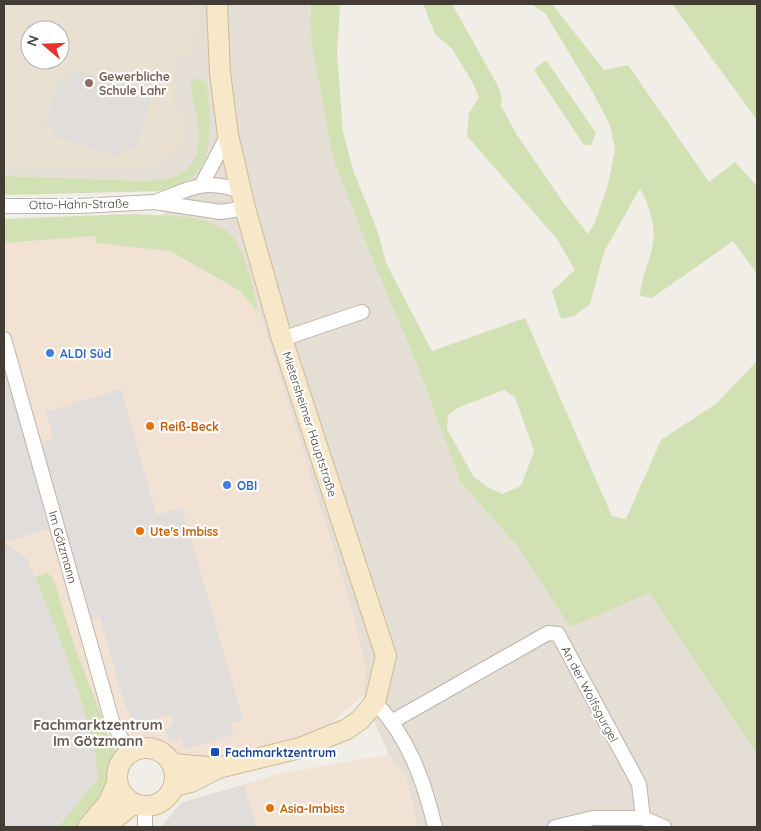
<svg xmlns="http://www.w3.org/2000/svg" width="761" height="831" font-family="Quicksand,sans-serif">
  <rect width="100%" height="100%" fill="#f1ede7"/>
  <path fill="#e5ded5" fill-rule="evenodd" d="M4,4H310L309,10L378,273L417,364L460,481L517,546L649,593L757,755V827H418L406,777L389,755L363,696L366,668L351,606L240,250L164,217L166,191L188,181L209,134L190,87L199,120L200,143L194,161L181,175L166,181H146L4,176ZM30,30H60V60H30Z"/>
  <g fill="#f1e2d4">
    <path d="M95,236L96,243L170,251L240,291L259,313L351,606L366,669L363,696L324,729L279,746L202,762L186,759L166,742L147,737L128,741L115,751L109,762L106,778L109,792L79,827H4V243Z"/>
    <path d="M389,755L406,777L418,827H161L181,803L282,773Z"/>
  </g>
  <path fill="#e9e0d2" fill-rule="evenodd" d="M4,4H197L194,55L175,56L174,97L181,115L183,134L181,144L175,152L162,162L134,169L4,165ZM30,30H60V60H30Z"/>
  <g fill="#d1e1b4" fill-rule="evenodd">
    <path d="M310,4H340L337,53L343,132L353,170L377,230L387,265L432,351L525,318L612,516L626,519L661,440L716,404L757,361V755L649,593L570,627L517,546L460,481L417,364L378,273L333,158L312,43ZM504,390L515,397L534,451L521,486L502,494L487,487L473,476L447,429L448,415L459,407Z"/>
    <path d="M423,4H452L498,86L502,97L501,106L517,135L565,205L588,234L595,222L608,185L615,149L610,125L591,89L545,13L531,4H552L604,70L628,65L709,182L735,162L757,186V274L733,241L652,298L640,296C641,279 648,265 652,249C657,228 650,207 640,188L604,252L590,304L574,316L561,319L552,291L575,270L557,239L467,136L469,113L479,97L473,83L452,49L435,34Z"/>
    <path d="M672,4H757V120L681,16Z"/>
    <path d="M546,60L596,133L591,145H584L534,70Z"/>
    <path d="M198,78L207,83C209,113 218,162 187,181C181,185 173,188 166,191L4,195V176L146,181C211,180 203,135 190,87L191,82Z"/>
    <path d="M131,214C158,216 215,213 233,237C248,257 252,289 259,313L240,291L170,251L96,243L95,236L4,243V219Z"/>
    <path d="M47,573L53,578L74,645L115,751C107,766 106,777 109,792L79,827H58L98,778C89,708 61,642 35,577Z"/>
  </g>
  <g fill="#e0dddb">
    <path d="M73,69L153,92L136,149L124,146L120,157L53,136L55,127L45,124L58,80L69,83Z"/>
    <path d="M4,364L51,528L4,542L28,560L65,652L95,751L98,778L58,827H4Z"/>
    <path d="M121,389L156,515L182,508L243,720L230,724L233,735L185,749L182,739L170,740L165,729L174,725L171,715L134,723L124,702L100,617L92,619L41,443L54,438L46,412Z"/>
    <path d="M244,785L256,827H161L181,803Z"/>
  </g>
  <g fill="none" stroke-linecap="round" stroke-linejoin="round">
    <g stroke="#bcb3aa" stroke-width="16">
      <g id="street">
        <path d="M202,184L228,135"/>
        <path d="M155,202C190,189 204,177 242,192"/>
        <path d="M4,206H80L154,202L221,212L245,208"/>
        <path d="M4,339L112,721L129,753"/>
        <path d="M282,339L362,312"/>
        <path d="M375,702C408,737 424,780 435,827"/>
        <path d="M393,721L548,633L558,634L639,784L643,818"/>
        <path d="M145,807V827"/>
        <path d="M555,827L593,818H643L664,827"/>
      </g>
    </g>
    <g stroke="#ccba9b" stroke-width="22">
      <g id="secondary">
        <circle cx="146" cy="777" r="29"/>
        <path d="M173,764L218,768"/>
        <path d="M174,786L191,782L218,768L300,748L347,729L360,720L375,702L386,656L282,339L245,208L228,135L220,73L217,4"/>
        <path d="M88,827L109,802L117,783"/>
        <path d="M104,827L133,804"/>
      </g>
    </g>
    <use href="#street" stroke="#fff" stroke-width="14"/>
    <use href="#secondary" stroke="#f8e8ca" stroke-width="20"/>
  </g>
  <circle fill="#8d6e63" stroke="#fff" stroke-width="2" cx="89" cy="83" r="5"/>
  <g fill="#3f7fe0" stroke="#fff" stroke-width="2">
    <circle cx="50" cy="353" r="5"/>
    <circle cx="227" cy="485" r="5"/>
  </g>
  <g fill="#e8710a" stroke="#fff" stroke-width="2">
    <circle cx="150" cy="426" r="5"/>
    <circle cx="140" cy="531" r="5"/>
    <circle cx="270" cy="808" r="5"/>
  </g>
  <rect fill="#1a4fb4" stroke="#fff" stroke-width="2" x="210" y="747" width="10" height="10" rx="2.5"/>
  <g text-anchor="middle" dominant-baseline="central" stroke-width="4.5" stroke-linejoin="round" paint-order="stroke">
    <g font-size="12" font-weight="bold" fill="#785e54" stroke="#fff" text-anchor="start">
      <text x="99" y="76">Gewerbliche<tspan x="99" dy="14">Schule Lahr</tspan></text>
    </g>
    <g font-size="12" fill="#433d36" stroke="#fff">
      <text transform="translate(79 204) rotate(-1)">Otto-Hahn-Straße</text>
      <text transform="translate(310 424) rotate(72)">Mietersheimer Hauptstraße</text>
      <text transform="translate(63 547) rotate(74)">Im Götzmann</text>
      <text transform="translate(590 694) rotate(62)">An der Wolfsgurgel</text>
    </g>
    <g font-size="12" font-weight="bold" fill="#366cbe" stroke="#fff" text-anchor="start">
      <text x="60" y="353">ALDI Süd</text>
      <text x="237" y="485">OBI</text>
    </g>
    <g font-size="12" font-weight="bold" fill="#c56008" stroke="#fff" text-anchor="start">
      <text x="160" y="426">Reiß-Beck</text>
      <text x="150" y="531">Ute's Imbiss</text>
      <text x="280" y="808">Asia-Imbiss</text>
    </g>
    <g font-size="12" font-weight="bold" fill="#164399" stroke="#fff" text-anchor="start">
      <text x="225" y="752">Fachmarktzentrum</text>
    </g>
    <g font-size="14" font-weight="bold" fill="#655a4f" stroke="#fff">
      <text x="98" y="725">Fachmarktzentrum<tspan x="98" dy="16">Im Götzmann</tspan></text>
    </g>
  </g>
  <rect width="761" height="831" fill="none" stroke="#433d36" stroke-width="10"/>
  <g transform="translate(45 45) rotate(289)"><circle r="24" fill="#ffffff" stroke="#b4b1af"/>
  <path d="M0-4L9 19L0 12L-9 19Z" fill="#e1352d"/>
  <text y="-8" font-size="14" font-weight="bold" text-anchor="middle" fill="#433d36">N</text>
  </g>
</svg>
